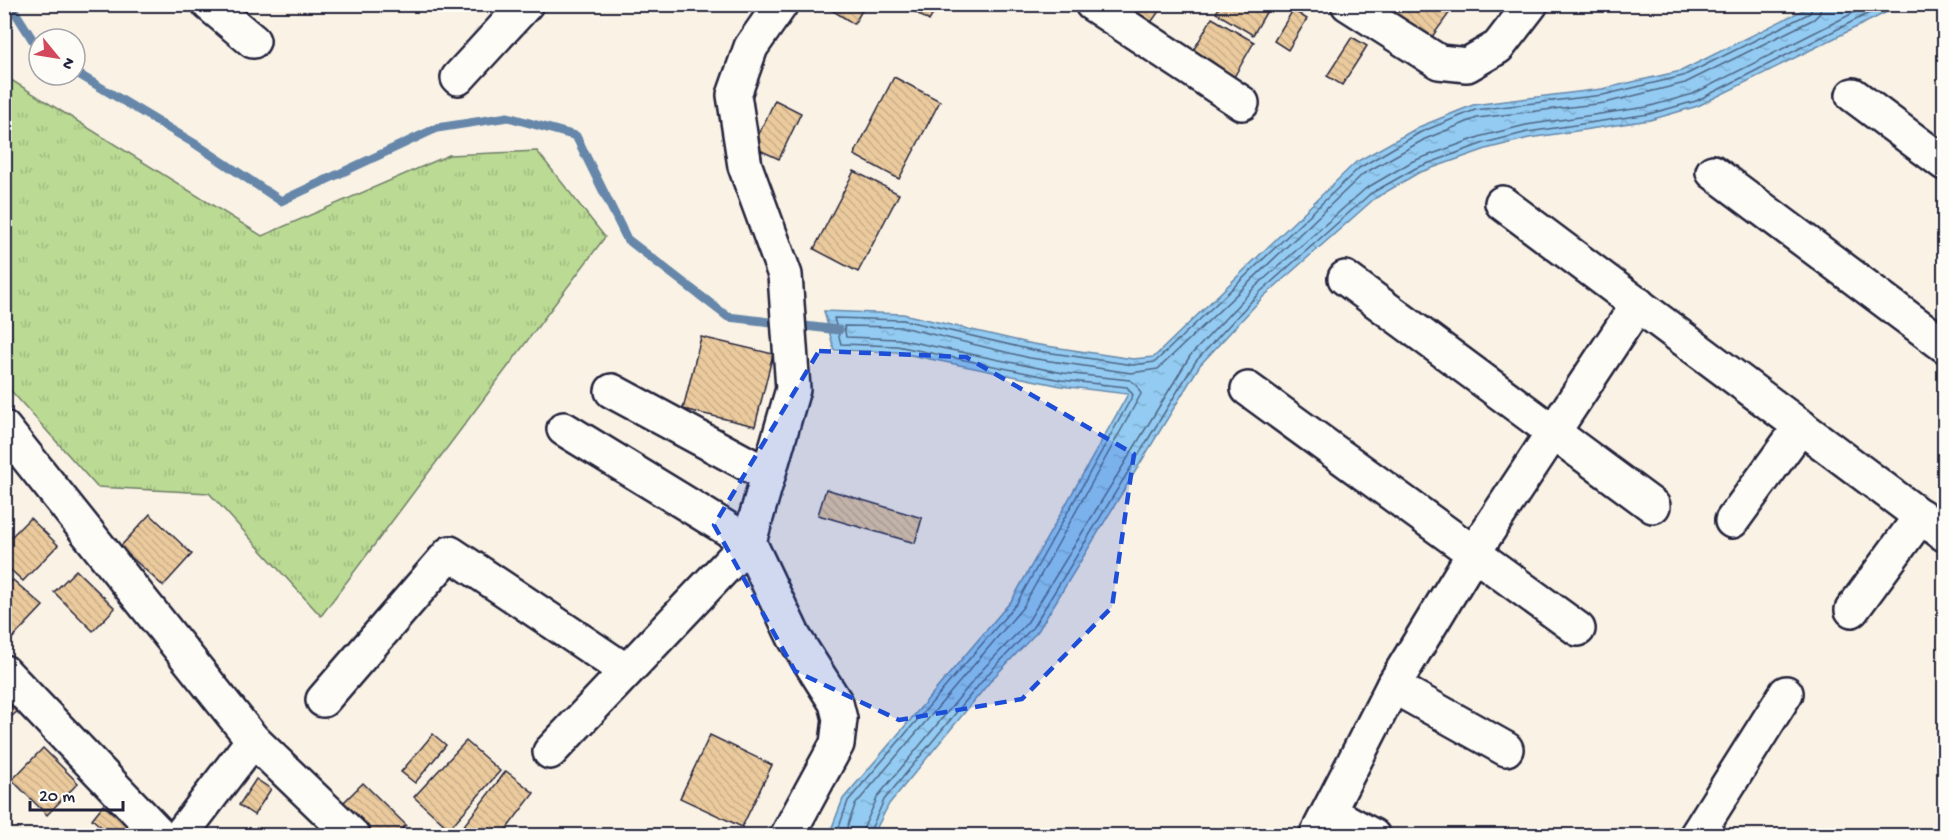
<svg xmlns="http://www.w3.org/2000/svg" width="1949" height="840" font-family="'Gochi Hand',sans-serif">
  <defs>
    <pattern id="grass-tufts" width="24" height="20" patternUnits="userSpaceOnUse" patternTransform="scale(1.5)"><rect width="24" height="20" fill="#bbda93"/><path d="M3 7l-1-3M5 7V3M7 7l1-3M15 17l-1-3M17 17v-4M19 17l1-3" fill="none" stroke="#a0bb80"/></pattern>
    <pattern id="water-ripples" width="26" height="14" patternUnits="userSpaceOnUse" patternTransform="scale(1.5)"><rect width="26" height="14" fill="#93cbf2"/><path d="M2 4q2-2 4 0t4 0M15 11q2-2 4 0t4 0" fill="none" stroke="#7eaed0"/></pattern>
    <pattern id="building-back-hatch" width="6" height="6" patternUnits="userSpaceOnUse" patternTransform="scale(1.5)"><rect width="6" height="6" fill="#ebcb9d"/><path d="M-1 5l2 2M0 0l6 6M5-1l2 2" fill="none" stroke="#c9ae88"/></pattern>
  </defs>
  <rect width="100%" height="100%" fill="#f9f2e5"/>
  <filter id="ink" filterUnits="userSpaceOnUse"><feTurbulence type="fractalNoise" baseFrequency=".0167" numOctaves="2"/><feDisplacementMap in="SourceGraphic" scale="12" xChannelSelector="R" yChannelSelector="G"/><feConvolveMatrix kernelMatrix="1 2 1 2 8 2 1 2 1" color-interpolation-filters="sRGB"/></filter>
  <g filter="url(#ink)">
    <path fill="url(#grass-tufts)" stroke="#6e7e67" stroke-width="1.5" d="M5,68L11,80L262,236L449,155L537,151L605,237L321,616L209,493L97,487L5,384Z"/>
    <path fill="url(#water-ripples)" stroke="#6687a9" stroke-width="1.5" d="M1813,5H1901L1698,106L1650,120L1529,138L1486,149L1418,173L1374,199L1263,297L1200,365L1038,631L993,678L889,804L873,835H829L843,799L1012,600L1128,394L1061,386L896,352L834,350L824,311L903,314L1033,344L1133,359L1154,357L1356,162L1419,127L1473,105L1602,89L1681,71Z"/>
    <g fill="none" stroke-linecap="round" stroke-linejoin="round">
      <g stroke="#4f6684" stroke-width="1.5">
        <path d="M836,836L848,801L1017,603L1133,395L1127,387L1061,380L897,346L841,344L834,318L903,320L1032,350L1133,365L1155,362L1359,168L1421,132L1475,110L1603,95L1683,76L1810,13L1814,4"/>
        <path d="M844,836L855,805L1023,607L1141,394L1137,385L1130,380L1063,373L898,339L846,337L844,326L902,327L1030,358L1131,373L1158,369L1363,174L1425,139L1477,118L1605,103L1685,83L1814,19L1820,13L1821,4"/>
        <path d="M860,836L878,796L983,669L1027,623L1190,356L1254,288L1365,189L1413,161L1482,136L1526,125L1647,107L1693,94L1871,4"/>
        <path d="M868,836L884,800L988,674L1033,627L1196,361L1259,293L1370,194L1416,168L1484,143L1528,132L1649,114L1696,101L1887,4"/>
      </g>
      <g stroke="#6687a9" stroke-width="9">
        <path d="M10,4L39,50"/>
        <path d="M75,72L197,145L281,201L437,128L508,117L576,136L627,239L728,317L839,330"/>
      </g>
    </g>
    <g fill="url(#building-back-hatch)" stroke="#22223b" stroke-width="1.5">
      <path d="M822,4H866L854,24Z"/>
      <path d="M903,4H939L929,21Z"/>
      <path d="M1116,4H1164L1148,27Z"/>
      <path d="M1221,4H1271L1253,35L1216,13Z"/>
      <path d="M1392,4H1448L1453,8L1426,45L1384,16Z"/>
      <path d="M1293,10L1307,19L1288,50L1274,41Z"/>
      <path d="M1212,18L1254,42L1230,84L1188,60Z"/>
      <path d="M1352,37L1367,46L1342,85L1327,76Z"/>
      <path d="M894,77L940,101L899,179L854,155Z"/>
      <path d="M775,100L801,113L779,159L753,147Z"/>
      <path d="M854,171L899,194L858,272L814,249Z"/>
      <path d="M701,337L773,354L755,426L683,409Z"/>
      <path d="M826,489L922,518L915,543L818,515Z"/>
      <path d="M150,514L192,554L163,586L120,547Z"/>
      <path d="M30,518L58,545L23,581L4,564V544Z"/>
      <path d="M76,570L115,608L93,631L54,592Z"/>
      <path d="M13,580L43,606L4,647V589Z"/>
      <path d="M4,694L19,710L4,723Z"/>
      <path d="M433,734L446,745L415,783L401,772Z"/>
      <path d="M710,735L772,765L742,827L680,798Z"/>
      <path d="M466,741L500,771L449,829L414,797Z"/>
      <path d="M43,748L78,783L47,815L12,780Z"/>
      <path d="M506,771L534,793L501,836H472L462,828Z"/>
      <path d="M256,779L271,789L254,815L239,805Z"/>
      <path d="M363,783L406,825L395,836H364L337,809Z"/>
      <path d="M103,805L141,836H112L92,819Z"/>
    </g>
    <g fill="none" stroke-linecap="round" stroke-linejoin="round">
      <g stroke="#22223b" stroke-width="38">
        <g id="minor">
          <path d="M209,4L253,41"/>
          <path d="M781,4L751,47L734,95L745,166L785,275L793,389L749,542L794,637L836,703L840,719L837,744L787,836"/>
          <path d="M1092,4L1242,103"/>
          <path d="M1348,4L1439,62L1467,65L1498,47L1531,4"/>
          <path d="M458,78L526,4"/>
          <path d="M1853,95L1944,163"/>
          <path d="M1713,172L1944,345"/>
          <path d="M1502,203L1944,534"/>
          <path d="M1345,278L1653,506"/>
          <path d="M1248,389L1578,629"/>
          <path d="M612,391L768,475"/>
          <path d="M4,428L253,740L353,836"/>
          <path d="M1732,521L1801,426"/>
          <path d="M1852,610L1921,516"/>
          <path d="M4,672L161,836"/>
          <path d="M1393,686L1506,749"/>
          <path d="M323,700L450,553L626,671"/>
          <path d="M550,752L749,542L564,429"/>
          <path d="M1329,812L1373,836"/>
          <path d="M180,836L253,740"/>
          <path d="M1316,836L1393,686L1480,543L1638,304"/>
          <path d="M1696,836L1786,693"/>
        </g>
      </g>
      <use href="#minor" stroke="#fdfcf7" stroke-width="33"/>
    </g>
  </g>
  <path fill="#1d4ed8" fill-opacity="0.2" stroke="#1d4ed8" stroke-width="4.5" stroke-dasharray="12 8" stroke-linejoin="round" d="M819,351L966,357L1134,454L1112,607L1022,699L899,720L795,671L714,525Z"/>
  <rect width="1949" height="840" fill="none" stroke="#fdfcf7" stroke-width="24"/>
  <rect x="12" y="12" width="1925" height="816" fill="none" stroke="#22223b" stroke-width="2" filter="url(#ink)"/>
  <g transform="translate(57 57) rotate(120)"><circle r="28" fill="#fdfcf7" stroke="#a5a5ac" stroke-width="1.5"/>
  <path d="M0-4.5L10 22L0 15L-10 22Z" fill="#d1495b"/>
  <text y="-9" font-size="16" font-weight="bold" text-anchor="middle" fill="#22223b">N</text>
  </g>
  <path d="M30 801v9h93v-9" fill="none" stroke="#22223b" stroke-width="3"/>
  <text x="39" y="801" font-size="18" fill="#22223b" stroke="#fdfcf7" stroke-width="4.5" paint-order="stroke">20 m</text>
</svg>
